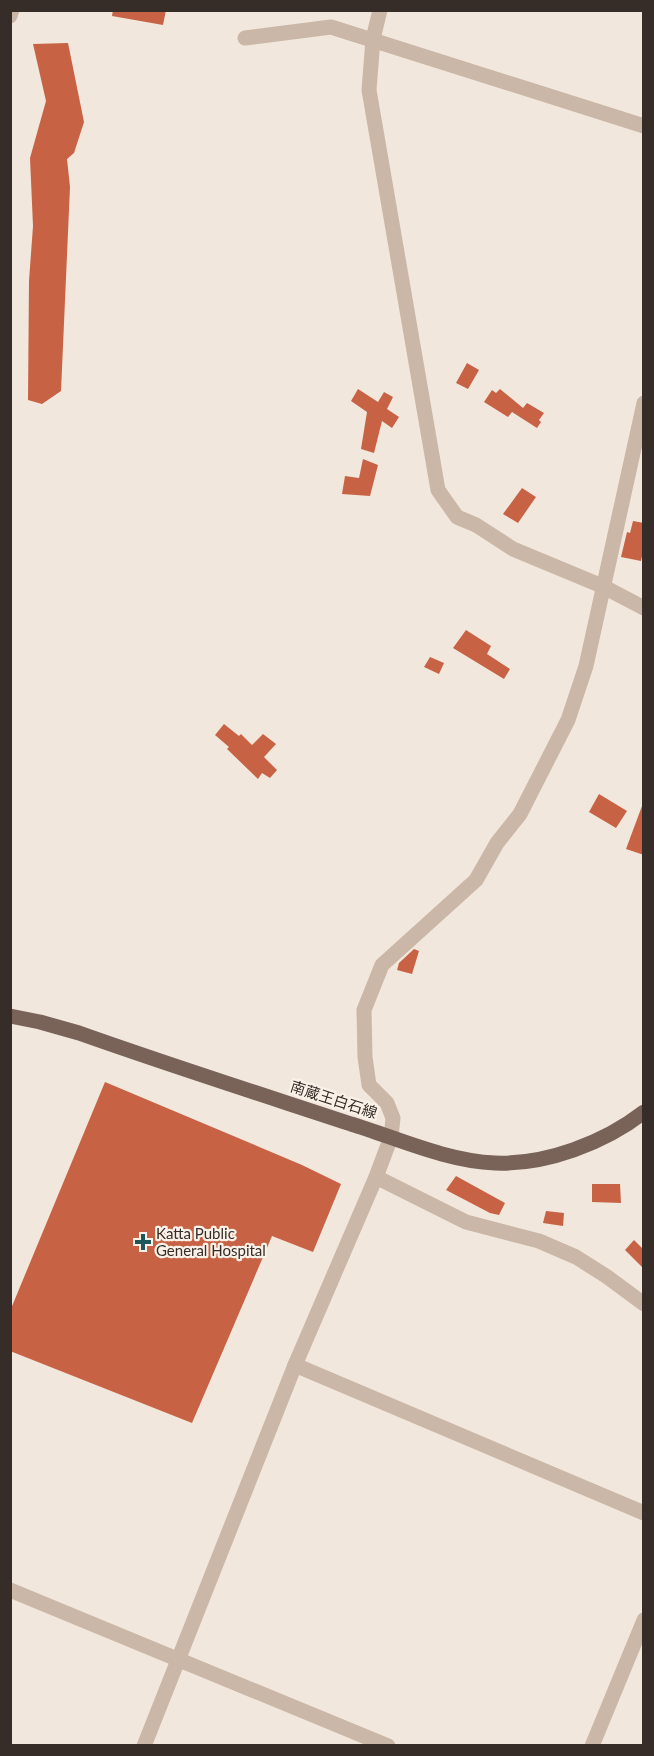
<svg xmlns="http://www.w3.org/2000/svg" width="654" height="1756" font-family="Lato,'Noto Sans JP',sans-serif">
  <rect width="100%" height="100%" fill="#f2e7dc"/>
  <g fill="#c86244">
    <path d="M113,10H166L163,25L112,16Z"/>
    <path d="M68,43L84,122L74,153L67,159L70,187L61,391L42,404L28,400L29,281L33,226L30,158L46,101L33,44Z"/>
    <path d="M467,363L479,370L468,389L456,383Z"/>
    <path d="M358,389L378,402L384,392L393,397L387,409L399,417L392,428L382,421L374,453L361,449L367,412L351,401Z"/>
    <path d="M500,389L523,408L527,403L544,413L539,420L541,422L537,428L512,412L508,417L484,402L492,390L496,393Z"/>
    <path d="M363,459L378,465L370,496L342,494L345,476L359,478Z"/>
    <path d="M522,488L536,497L518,523L503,514Z"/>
    <path d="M633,521L644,523V547L641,561L621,557L627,532L630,533Z"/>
    <path d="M466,630L491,646L487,654L510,669L504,679L453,648Z"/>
    <path d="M430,657L444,663L439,674L424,667Z"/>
    <path d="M224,724L239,736L241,734L252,745L263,734L276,744L264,757L277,770L270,778L262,773L258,779L227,749L229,747L215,735Z"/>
    <path d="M599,794L627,811L616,828L589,812Z"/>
    <path d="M642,806H644V855L626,849Z"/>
    <path d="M414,949L419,951L412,974L397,970L399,963Z"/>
    <path d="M105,1082L302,1165L341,1184L313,1252L272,1236L192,1423L10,1351V1311Z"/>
    <path d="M456,1176L505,1203L499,1215L490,1213L446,1190Z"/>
    <path d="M592,1184H620L621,1203L592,1202Z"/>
    <path d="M546,1211L564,1213L563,1226L543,1223Z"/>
    <path d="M634,1240L642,1248L644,1246V1269L625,1250Z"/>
  </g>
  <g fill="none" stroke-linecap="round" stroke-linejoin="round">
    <g stroke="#cbb7a7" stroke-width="15">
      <path d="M380,10L373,39L369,90L438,490L457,517L476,525L513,549L602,586L644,608"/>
      <path d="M10,16L12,10"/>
      <path d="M245,38L331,27L644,126"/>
      <path d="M376,1177L466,1222L539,1241L576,1257L606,1276L644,1304"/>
      <path d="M295,1365L644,1513"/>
      <path d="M10,1590L388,1746"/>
      <path d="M144,1746L295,1365L376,1177L391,1137L393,1118L387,1103L369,1085L365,1057L364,1010L382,965L476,880L497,843L520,814L568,720L586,666L644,403"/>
      <path d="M592,1746L644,1620"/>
    </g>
    <path stroke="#796359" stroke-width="15" d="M10,1016L40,1022L79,1033C169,1065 260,1094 351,1124C397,1138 446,1161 495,1163C546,1165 604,1143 644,1112"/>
  </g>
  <path fill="#1d575a" stroke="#faf2e8" stroke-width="2" d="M140 1233h6v6h6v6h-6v6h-6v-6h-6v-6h6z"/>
  <g text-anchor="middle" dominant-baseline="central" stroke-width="4.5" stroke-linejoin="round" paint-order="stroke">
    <g font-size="15" fill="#372d28" stroke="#faf2e8">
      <text transform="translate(334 1099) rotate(18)">南蔵王白石線</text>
    </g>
    <g font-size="15" fill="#372d28" stroke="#faf2e8" text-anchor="start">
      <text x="156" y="1233">Katta Public<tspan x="156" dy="17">General Hospital</tspan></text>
    </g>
  </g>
  <rect width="654" height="1756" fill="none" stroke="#372d28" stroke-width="24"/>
</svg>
